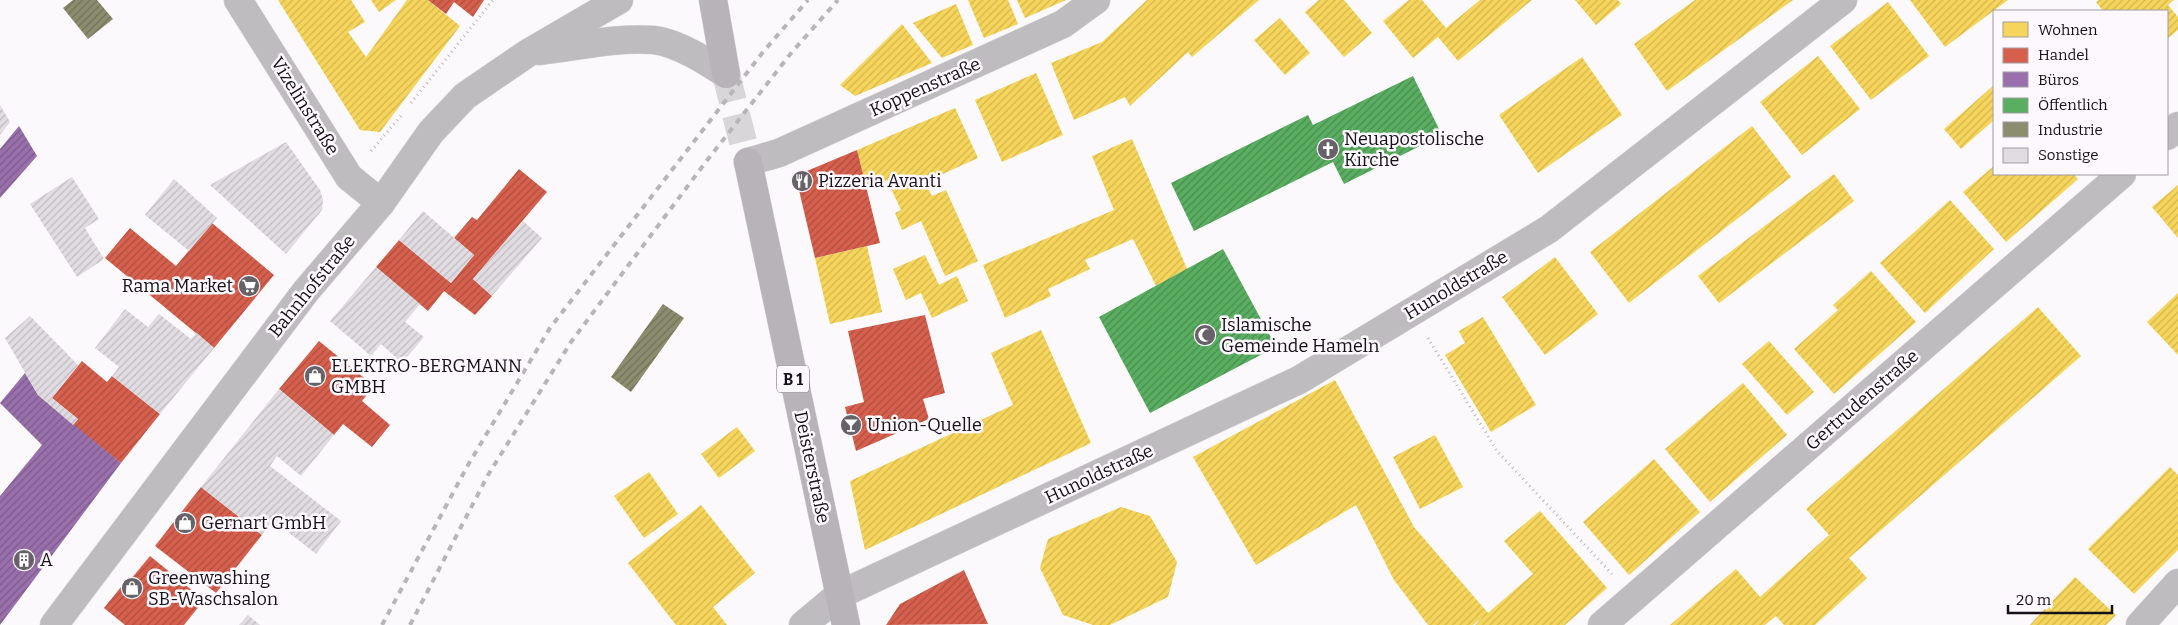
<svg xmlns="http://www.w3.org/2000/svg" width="2178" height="625" font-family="Bitter,serif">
  <defs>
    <pattern id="homes-hatch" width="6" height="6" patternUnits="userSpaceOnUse" patternTransform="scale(1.25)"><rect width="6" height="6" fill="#f6d55c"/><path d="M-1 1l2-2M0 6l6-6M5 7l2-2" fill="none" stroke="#d2b64f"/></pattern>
    <pattern id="shops-hatch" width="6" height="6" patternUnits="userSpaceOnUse" patternTransform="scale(1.25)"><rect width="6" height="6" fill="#d6604d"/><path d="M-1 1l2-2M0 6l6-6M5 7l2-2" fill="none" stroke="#ad4e3f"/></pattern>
    <pattern id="offices-hatch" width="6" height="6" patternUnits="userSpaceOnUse" patternTransform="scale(1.25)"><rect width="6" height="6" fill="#9970ab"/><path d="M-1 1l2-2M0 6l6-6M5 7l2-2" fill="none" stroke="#7c5b8a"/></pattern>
    <pattern id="public-hatch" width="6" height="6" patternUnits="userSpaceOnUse" patternTransform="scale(1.25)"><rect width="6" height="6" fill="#5aae61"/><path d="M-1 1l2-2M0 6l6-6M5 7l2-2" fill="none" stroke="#498c4f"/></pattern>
    <pattern id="industry-hatch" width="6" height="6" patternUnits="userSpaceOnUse" patternTransform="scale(1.25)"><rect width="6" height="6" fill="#8c8c6e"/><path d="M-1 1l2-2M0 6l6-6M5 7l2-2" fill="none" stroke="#71715a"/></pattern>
    <pattern id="building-hatch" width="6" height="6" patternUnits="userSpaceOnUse" patternTransform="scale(1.25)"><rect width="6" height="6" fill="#e0dce2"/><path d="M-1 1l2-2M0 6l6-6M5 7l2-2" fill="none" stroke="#bfbcc1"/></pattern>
  </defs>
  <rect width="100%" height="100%" fill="#fbf9fc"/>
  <g fill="url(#homes-hatch)">
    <path d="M278,0H351L365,22L348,32L366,57L407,0H428L460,26L380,132L360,130Z"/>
    <path d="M371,0H396L379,12Z"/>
    <path d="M968,0H1008L1018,24L984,38Z"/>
    <path d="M1017,0H1066L1025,18Z"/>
    <path d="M1147,0H1259L1192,57L1188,52L1130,106L1125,97L1074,120L1051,63L1102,42Z"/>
    <path d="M1319,0H1344L1372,33L1344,57L1305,12Z"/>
    <path d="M1409,0H1422L1446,28L1480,0H1532L1458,61L1438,37L1413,58L1383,21Z"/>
    <path d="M1575,0H1618L1621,4L1596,25Z"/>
    <path d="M1695,0H1793L1667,91L1634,44Z"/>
    <path d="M1910,0H2008L1945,47Z"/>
    <path d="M2099,0H2174L2168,5L2178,17V30L2167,39V11H2103L2096,2Z"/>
    <path d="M1888,2L1929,56L1871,100L1830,46Z"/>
    <path d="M956,4L973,45L942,58L913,23Z"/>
    <path d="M1280,18L1310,53L1285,75L1254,40Z"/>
    <path d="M902,24L932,63L855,96L840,85Z"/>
    <path d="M1818,56L1860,109L1802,155L1760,102Z"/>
    <path d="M1582,57L1622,115L1538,173L1499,115Z"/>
    <path d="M1036,73L1063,135L1002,162L975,100Z"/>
    <path d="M1994,85V120L1961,149L1944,129Z"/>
    <path d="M955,108L978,158L925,182L932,196L946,190L978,261L945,276L921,221L902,230L895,213L901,210L887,180L866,188L857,150Z"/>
    <path d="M1752,126L1791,177L1629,303L1590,252Z"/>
    <path d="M1132,139L1187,269L1156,286L1133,239L1085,260L1090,269L1048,289L1051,296L1005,318L983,265L1114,210L1092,156Z"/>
    <path d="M1994,166V174H2074L2078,179L2006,242L1963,192Z"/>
    <path d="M1834,174L1854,201L1719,303L1698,276Z"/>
    <path d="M2178,185V238L2152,207Z"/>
    <path d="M1950,200L1994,249L1925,313L1880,263Z"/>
    <path d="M867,246L882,312L830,324L815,258Z"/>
    <path d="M925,255L939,285L957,276L968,301L932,318L921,293L906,300L893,269Z"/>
    <path d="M1555,257L1598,314L1545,355L1502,297Z"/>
    <path d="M1871,271L1916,322L1834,394L1794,349L1838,310L1833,305Z"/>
    <path d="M2178,293V355L2147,322Z"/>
    <path d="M2038,307L2081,356L1849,558L1867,578L1815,625H1784L1776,616L1765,625H1670L1736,569L1760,597L1829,535L1806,509Z"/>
    <path d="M1483,317L1536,405L1491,432L1445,355L1465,343L1459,331Z"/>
    <path d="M1041,330L1091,443L865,550L850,481L1013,405L991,353Z"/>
    <path d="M1769,341L1814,392L1787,415L1742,364Z"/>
    <path d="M1335,380L1414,527L1488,613L1533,574L1504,541L1540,511L1607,588L1565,625H1475L1483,617L1473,625H1428L1394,580L1356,505L1256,565L1193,457Z"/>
    <path d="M1743,383L1787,435L1710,502L1665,449Z"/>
    <path d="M737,427L755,451L719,478L701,454Z"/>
    <path d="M1435,435L1463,487L1420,509L1393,457Z"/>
    <path d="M1654,459L1700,512L1629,575L1583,522Z"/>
    <path d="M2170,467L2178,475V550L2134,594L2088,549Z"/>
    <path d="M649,472L678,514L644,538L614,496Z"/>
    <path d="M701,505L755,573L713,607L727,625H676L628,563Z"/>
    <path d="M1121,507L1150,516L1177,562L1168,597L1110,625H1093L1063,615L1040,568L1048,539Z"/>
    <path d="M2075,577L2116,615L2106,625H2030Z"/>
  </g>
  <g fill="url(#shops-hatch)">
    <path d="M428,0H484L473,17L454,2L446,14Z"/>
    <path d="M857,150L880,243L815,258L798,186L802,173Z"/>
    <path d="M519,169L547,192L473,279L492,296L475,315L444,291L428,311L376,267L399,240L451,283L474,255L454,238L472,217L477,220Z"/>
    <path d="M212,223L274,275L214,348L105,258L130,228L176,266Z"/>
    <path d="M925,315L945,393L923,399L929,419L856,451L845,407L864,402L848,331Z"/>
    <path d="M319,341L374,386L362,401L390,425L372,447L343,424L334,435L279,389Z"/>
    <path d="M82,361L107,382L112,376L160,414L121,463L73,425L78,419L52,398Z"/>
    <path d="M201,487L262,535L216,593L155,546Z"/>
    <path d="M150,556L204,600L184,625H125L104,608L129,577L131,579Z"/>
    <path d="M964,570L988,624L886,625L900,604Z"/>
  </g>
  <g fill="url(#offices-hatch)">
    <path d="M19,126L37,156L0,198V149Z"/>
    <path d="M25,373L38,395L121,463L0,625V496L42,445L0,403Z"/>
  </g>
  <g fill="url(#public-hatch)">
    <path d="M1413,76L1442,135L1344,184L1333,162L1194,231L1171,183L1308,115L1313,125Z"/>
    <path d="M1223,249L1276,347L1150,413L1099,317Z"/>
  </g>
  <g fill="url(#industry-hatch)">
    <path d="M73,0H97L113,19L88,39L63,8Z"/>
    <path d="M663,304L684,318L631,392L611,377Z"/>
  </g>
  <g fill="url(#building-hatch)">
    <path d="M0,105L10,122L0,135Z"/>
    <path d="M286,142L320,190L323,200L322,210L286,254L210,185Z"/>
    <path d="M72,177L99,219L85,228L104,259L77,277L30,204Z"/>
    <path d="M174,179L217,218L189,251L145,215Z"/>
    <path d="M423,211L474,255L451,283L399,240Z"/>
    <path d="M523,221L542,238L492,296L473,279Z"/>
    <path d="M376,267L420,304L405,322L424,337L402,363L381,344L371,356L330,321Z"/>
    <path d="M125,309L148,327L159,314L191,339L197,333L214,348L160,414L112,376L119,367L95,348Z"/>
    <path d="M30,316L78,365L52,398L78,419L73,425L38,395L5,338Z"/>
    <path d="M279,389L334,435L301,476L277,456L270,466L341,521L316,554L273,520L262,535L201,487Z"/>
    <path d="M248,615L260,625H239Z"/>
  </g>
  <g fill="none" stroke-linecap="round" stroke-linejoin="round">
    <path stroke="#d9d6da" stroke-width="28" stroke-dasharray="28 14" stroke-linecap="butt" d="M726,74L748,162"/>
    <g stroke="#d7d5d7" stroke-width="29">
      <g id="minor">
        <path d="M238,0L349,177L381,203"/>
        <path d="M539,51C576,47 616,37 654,40C678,43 706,61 726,74"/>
        <path d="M2167,136L2178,126"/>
        <path d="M748,162L779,153L1063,24L1096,0"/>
        <path d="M54,625L306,291L381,203L431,132L465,96L528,53L619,0"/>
        <path d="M803,625L839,595L1299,380L1549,229L1843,0"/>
        <path d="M1602,625L2122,174"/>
        <path d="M2140,625L2178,583"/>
      </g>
    </g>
    <g stroke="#d7d5d7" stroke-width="29">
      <g id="major">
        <path d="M713,0L726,74"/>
        <path d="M748,162L846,625"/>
      </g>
    </g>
    <g stroke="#bab7bb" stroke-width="3" stroke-dasharray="1 4" stroke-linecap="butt">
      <path d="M411,103L493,0"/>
      <path d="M371,151L401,116"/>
      <path d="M1428,338L1497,451L1612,574"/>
    </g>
    <use href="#minor" stroke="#bfbcc0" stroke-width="28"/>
    <use href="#major" stroke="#b7b3b8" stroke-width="28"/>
    <g stroke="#b7b5b8" stroke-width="4" stroke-dasharray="6 6" stroke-linecap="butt">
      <path d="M382,625L468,465L550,328L763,52L808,0"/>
      <path d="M410,625L488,475L571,342L705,163L792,52L838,0"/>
    </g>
  </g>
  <defs>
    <g id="church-disc" transform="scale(1.125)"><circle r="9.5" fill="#676268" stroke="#fcf8fd"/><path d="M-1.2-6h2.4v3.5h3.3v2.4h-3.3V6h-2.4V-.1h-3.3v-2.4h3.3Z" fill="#fff"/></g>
    <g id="restaurant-disc" transform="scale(1.125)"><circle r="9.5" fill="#676268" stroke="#fcf8fd"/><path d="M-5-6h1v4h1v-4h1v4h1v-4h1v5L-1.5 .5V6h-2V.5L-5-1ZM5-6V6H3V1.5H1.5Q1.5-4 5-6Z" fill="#fff"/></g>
    <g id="supermarket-disc" transform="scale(1.125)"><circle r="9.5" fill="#676268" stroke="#fcf8fd"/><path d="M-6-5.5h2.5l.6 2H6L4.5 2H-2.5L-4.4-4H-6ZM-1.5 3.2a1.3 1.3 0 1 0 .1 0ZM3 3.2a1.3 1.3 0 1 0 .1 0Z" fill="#fff"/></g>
    <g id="mosque-disc" transform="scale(1.125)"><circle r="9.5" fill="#676268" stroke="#fcf8fd"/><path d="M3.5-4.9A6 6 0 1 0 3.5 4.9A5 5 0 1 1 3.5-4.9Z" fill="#fff"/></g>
    <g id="shop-disc" transform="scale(1.125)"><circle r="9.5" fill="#676268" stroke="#fcf8fd"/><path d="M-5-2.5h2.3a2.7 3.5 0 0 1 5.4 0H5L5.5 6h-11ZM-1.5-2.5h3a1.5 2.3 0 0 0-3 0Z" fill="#fff"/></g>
    <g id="bar-disc" transform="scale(1.125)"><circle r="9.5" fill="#676268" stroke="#fcf8fd"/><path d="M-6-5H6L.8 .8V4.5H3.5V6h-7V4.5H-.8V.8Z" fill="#fff"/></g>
    <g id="building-disc" transform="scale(1.125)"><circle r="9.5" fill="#676268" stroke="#fcf8fd"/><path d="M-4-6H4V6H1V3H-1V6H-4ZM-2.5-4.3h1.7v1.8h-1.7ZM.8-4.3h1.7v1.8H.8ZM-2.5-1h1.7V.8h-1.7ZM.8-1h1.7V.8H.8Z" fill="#fff"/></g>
  </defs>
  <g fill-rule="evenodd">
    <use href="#church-disc" x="1328" y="149"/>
    <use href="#restaurant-disc" x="802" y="181"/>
    <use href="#supermarket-disc" x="249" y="286"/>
    <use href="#mosque-disc" x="1205" y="335"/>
    <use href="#shop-disc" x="315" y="376"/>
    <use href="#bar-disc" x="851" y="425"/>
    <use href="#shop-disc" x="185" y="523"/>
    <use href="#building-disc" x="24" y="560"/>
    <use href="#shop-disc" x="132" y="588"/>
  </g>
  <g text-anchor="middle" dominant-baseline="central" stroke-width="5" stroke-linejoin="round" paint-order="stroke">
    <rect fill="#fcf8fd" stroke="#5c565d" stroke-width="1" x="777" y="365.5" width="32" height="27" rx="4"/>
    <g font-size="16" font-weight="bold" fill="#171019">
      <text x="793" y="379">B 1</text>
    </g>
    <g font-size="18" fill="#171019" stroke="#fcf8fd">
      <text transform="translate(925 87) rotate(-24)">Koppenstraße</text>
      <text transform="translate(305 106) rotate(58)">Vizelinstraße</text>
      <text transform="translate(1456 285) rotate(-31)">Hunoldstraße</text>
      <text transform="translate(312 286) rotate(-51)">Bahnhofstraße</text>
      <text transform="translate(1862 400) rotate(-41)">Gertrudenstraße</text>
      <text transform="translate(812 467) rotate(78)">Deisterstraße</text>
      <text transform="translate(1099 474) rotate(-25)">Hunoldstraße</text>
    </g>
    <g font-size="18" fill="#171019" stroke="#fcf8fd" text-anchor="start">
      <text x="1344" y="139">Neuapostolische<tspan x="1344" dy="21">Kirche</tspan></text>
      <text x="818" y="181">Pizzeria Avanti</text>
      <text x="233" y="286" text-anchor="end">Rama Market</text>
      <text x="1221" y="325">Islamische<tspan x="1221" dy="21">Gemeinde Hameln</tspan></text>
      <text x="331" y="366">ELEKTRO-BERGMANN<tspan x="331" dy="21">GMBH</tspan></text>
      <text x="867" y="425">Union-Quelle</text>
      <text x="201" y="523">Gernart GmbH</text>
      <text x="40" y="560">A</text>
      <text x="148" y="578">Greenwashing<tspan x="148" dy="21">SB-Waschsalon</tspan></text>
    </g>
  </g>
  <rect x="1993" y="10" width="175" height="165" fill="#fcf8fd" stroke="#a09ba2"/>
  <rect x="2003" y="22" width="25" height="15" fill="#f6d55c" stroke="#a09ba2"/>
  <text x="2038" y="35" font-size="15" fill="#171019">Wohnen</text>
  <rect x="2003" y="48" width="25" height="15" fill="#d6604d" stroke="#a09ba2"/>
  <text x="2038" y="60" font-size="15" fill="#171019">Handel</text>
  <rect x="2003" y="72" width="25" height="15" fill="#9970ab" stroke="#a09ba2"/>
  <text x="2038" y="85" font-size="15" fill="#171019">Büros</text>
  <rect x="2003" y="98" width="25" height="15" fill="#5aae61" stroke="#a09ba2"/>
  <text x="2038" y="110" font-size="15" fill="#171019">Öffentlich</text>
  <rect x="2003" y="122" width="25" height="15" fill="#8c8c6e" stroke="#a09ba2"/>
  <text x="2038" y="135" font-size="15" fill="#171019">Industrie</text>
  <rect x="2003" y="148" width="25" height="15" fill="#e0dce2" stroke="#a09ba2"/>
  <text x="2038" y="160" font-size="15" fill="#171019">Sonstige</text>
  <path d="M2008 605v8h104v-8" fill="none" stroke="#171019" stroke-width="2.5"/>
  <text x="2016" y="605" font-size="15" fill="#171019" stroke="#fcf8fd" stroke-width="4" paint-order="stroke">20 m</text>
</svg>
